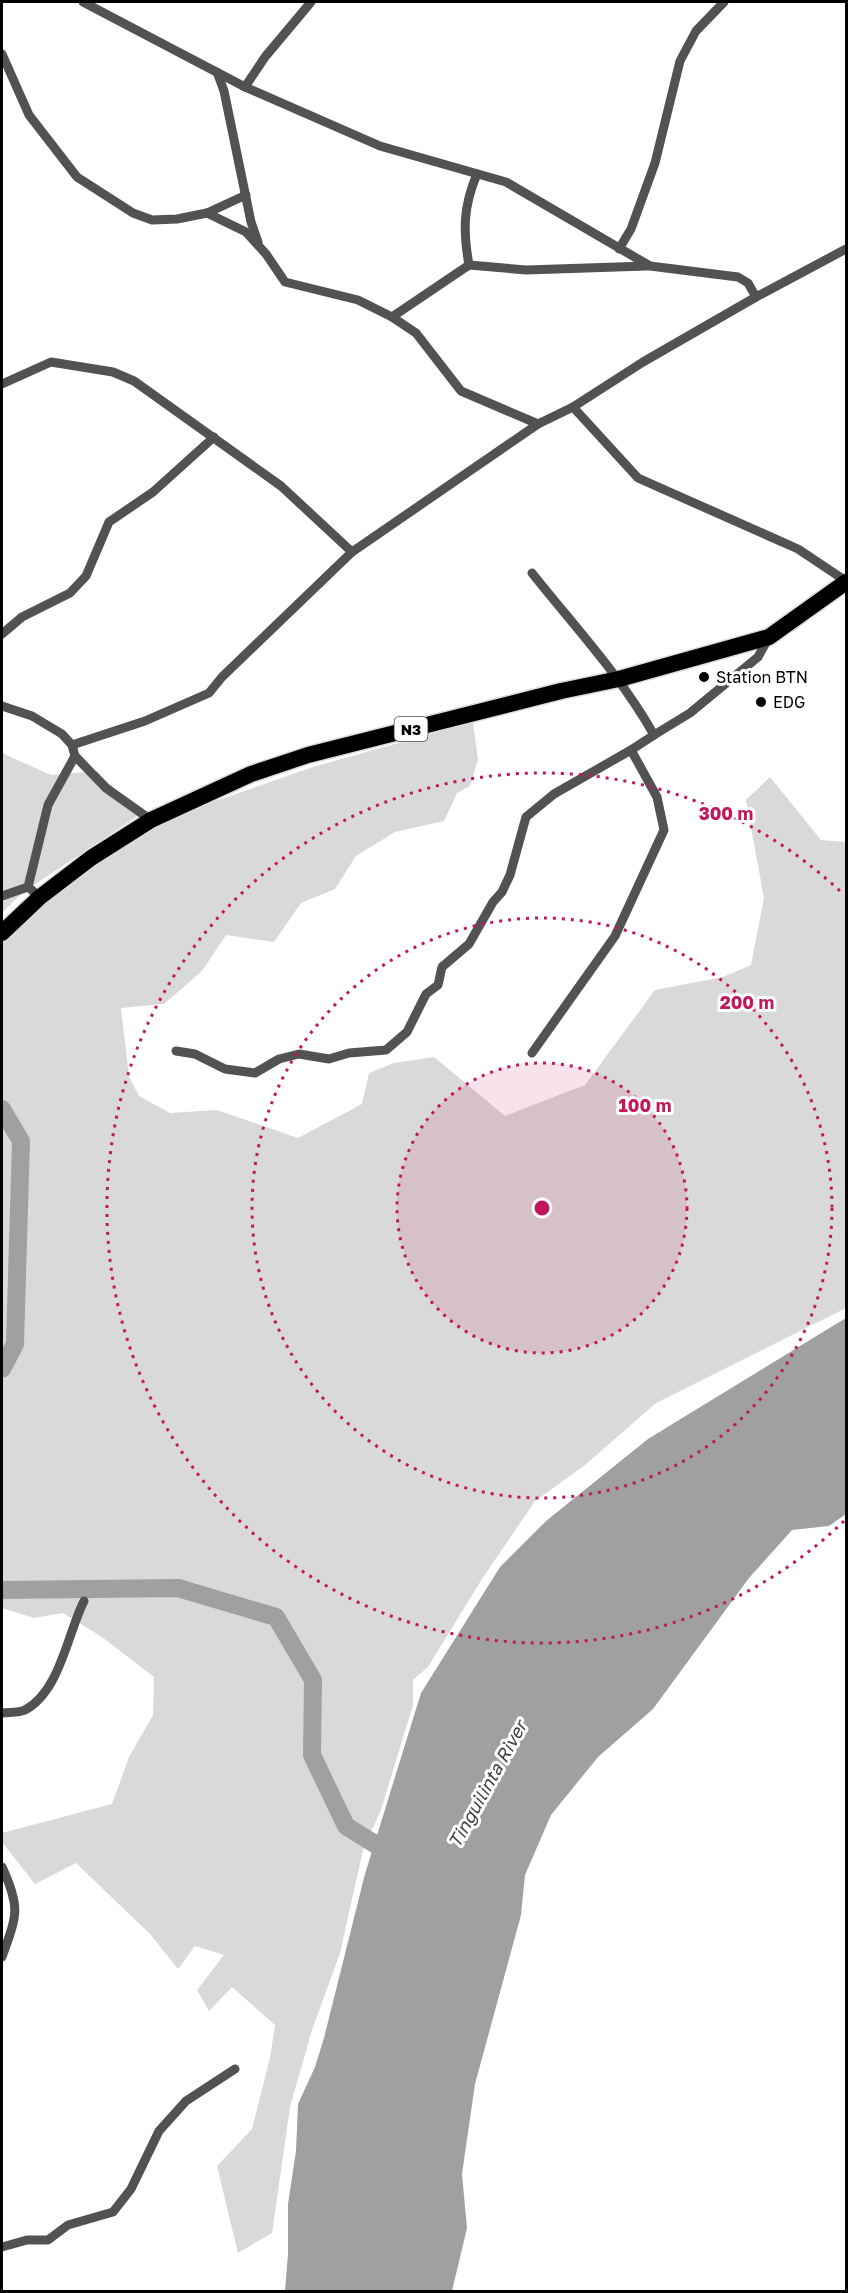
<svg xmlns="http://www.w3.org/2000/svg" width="848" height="2293" font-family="'Golos Text',sans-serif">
  <rect width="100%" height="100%" fill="#fff"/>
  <g fill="#d9d9d9">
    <path d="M473,722L478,760L470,786L457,793L444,821L395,832L356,856L335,889L301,903L274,942L226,935L202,971L164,1004L121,1008L129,1077L139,1096L170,1113L217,1110L298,1138L362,1104L369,1073L394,1063L434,1057L505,1116L585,1085L655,990L723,977L751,965L764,898L746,800L770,777L821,840L846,842V1308L656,1403L585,1465L535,1501L482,1579L428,1667L413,1680V1705L381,1810L363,1850L340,1953L312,2030L290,2107L272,2233L238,2253L217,2166L252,2129L270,2058L275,2025L232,1987L209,2011L197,1990L224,1955L195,1946L178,1969L150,1934L76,1863L35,1884L2,1842V1833L112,1804L129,1757L153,1715L154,1677L102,1637L63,1613L34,1618L2,1608V940L61,887L129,840L210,803L313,767Z"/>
    <path d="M2,753L51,775L97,771L139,815L22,893L2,913Z"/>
  </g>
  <path fill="#a0a0a0" d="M846,1318V1514L829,1526L792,1530L749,1578L653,1709L598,1757L551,1815L525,1875L521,1915L475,2084L462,2174L467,2228L452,2291H285L288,2254V2204L296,2151L298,2104L315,2067L324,2038L365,1874L421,1693L500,1567L546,1521L648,1439Z"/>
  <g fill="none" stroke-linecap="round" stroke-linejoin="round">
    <g stroke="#a0a0a0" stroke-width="18">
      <path d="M2,1109L21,1141L15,1344L2,1369"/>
      <path d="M2,1590L178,1588L276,1617L313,1680L312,1755L346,1826L394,1856"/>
    </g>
    <g stroke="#dbdbdb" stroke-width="19">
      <path id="highway" d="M2,933L40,897L91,858L151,820L251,774L308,755L561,691L619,679L769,637L846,582"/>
    </g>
    <g stroke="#525252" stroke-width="9">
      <path d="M83,2L245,87L380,146L506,182L650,266L738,277L748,283L756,297"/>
      <path d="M2,54L29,115L77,177L133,213L152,220L177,219L207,213L246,232L266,254L285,282L358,300L392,317L416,333L461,391L538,424"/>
      <path d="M217,72L224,91L251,222L258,242"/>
      <path d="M245,87L265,57L311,2"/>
      <path d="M207,213L246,195"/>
      <path d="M619,249L631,229L655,163L680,61L696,31L724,2"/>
      <path d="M469,265C463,231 463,207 477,174"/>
      <path d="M392,317L469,265L526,270L647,266"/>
      <path d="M2,384L51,362L113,372L134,381L281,486L352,552"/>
      <path d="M573,407L638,478L798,549L846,581"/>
      <path d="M532,573C574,626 621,676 654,735L690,713L758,657L769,637"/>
      <path d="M2,634L22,617L70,593L86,576L109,522L153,492L214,437"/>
      <path d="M2,706L32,716L62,734L72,745L75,756L106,788L151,820"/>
      <path d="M72,745L145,721L209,693L222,677L352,552L538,424L573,407L643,362L756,297L846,249"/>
      <path d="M28,887L48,805L75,756"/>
      <path d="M2,896L28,887L40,897"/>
      <path d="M176,1051L195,1054L225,1069L255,1073L279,1059L299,1054L329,1059L349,1053L386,1050L407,1032L426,994L438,985L442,967L469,944L493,902L502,892L510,875L526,817L554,794L631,750"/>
      <path d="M532,1053L615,936L664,830L657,797L631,750L654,735"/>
      <path d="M2,1713C8,1712 19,1713 25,1710C60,1691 67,1635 84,1601"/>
      <path d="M2,1867C21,1908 17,1915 2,1957"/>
      <path d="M2,2247L27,2240H48L68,2225L113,2212L131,2189L159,2131L186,2101L235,2069"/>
    </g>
    <use href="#highway" stroke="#000" stroke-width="16"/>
  </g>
  <circle cx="542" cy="1208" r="145" fill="#c2185b" fill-opacity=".12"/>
  <g fill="none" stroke="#c2185b" stroke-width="3" stroke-dasharray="3 6">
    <circle cx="542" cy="1208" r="145"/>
    <circle cx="542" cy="1208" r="290"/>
    <path d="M844 1521A435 435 0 1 1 844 895"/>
  </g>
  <g fill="#000" stroke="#fff" stroke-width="2">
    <circle cx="704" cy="677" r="6"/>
    <circle cx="761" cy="702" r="6"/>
  </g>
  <g text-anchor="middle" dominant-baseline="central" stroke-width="6" stroke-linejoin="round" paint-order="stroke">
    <rect fill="#fff" stroke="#4c4c4c" stroke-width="1.5" x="394.5" y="717" width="33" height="24" rx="4.5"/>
    <g font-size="15" font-weight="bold" fill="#000">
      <text x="411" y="729">N3</text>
    </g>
    <g font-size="16" fill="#000" stroke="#fff" text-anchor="start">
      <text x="716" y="677">Station BTN</text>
      <text x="773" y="702">EDG</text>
    </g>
    <g font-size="18" font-style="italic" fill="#414141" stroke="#fff">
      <text transform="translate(487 1784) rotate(-61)">Tinguilinta River</text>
    </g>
  </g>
  <circle cx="542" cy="1208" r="9" fill="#c2185b" stroke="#fff" stroke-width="3"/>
  <g font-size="18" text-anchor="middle" font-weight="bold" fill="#c2185b" stroke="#fff" stroke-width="6" stroke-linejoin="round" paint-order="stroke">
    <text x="726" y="820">300 m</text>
    <text x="747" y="1009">200 m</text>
    <text x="645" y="1112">100 m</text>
  </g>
  <rect width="848" height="2293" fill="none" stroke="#000000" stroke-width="6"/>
</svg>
